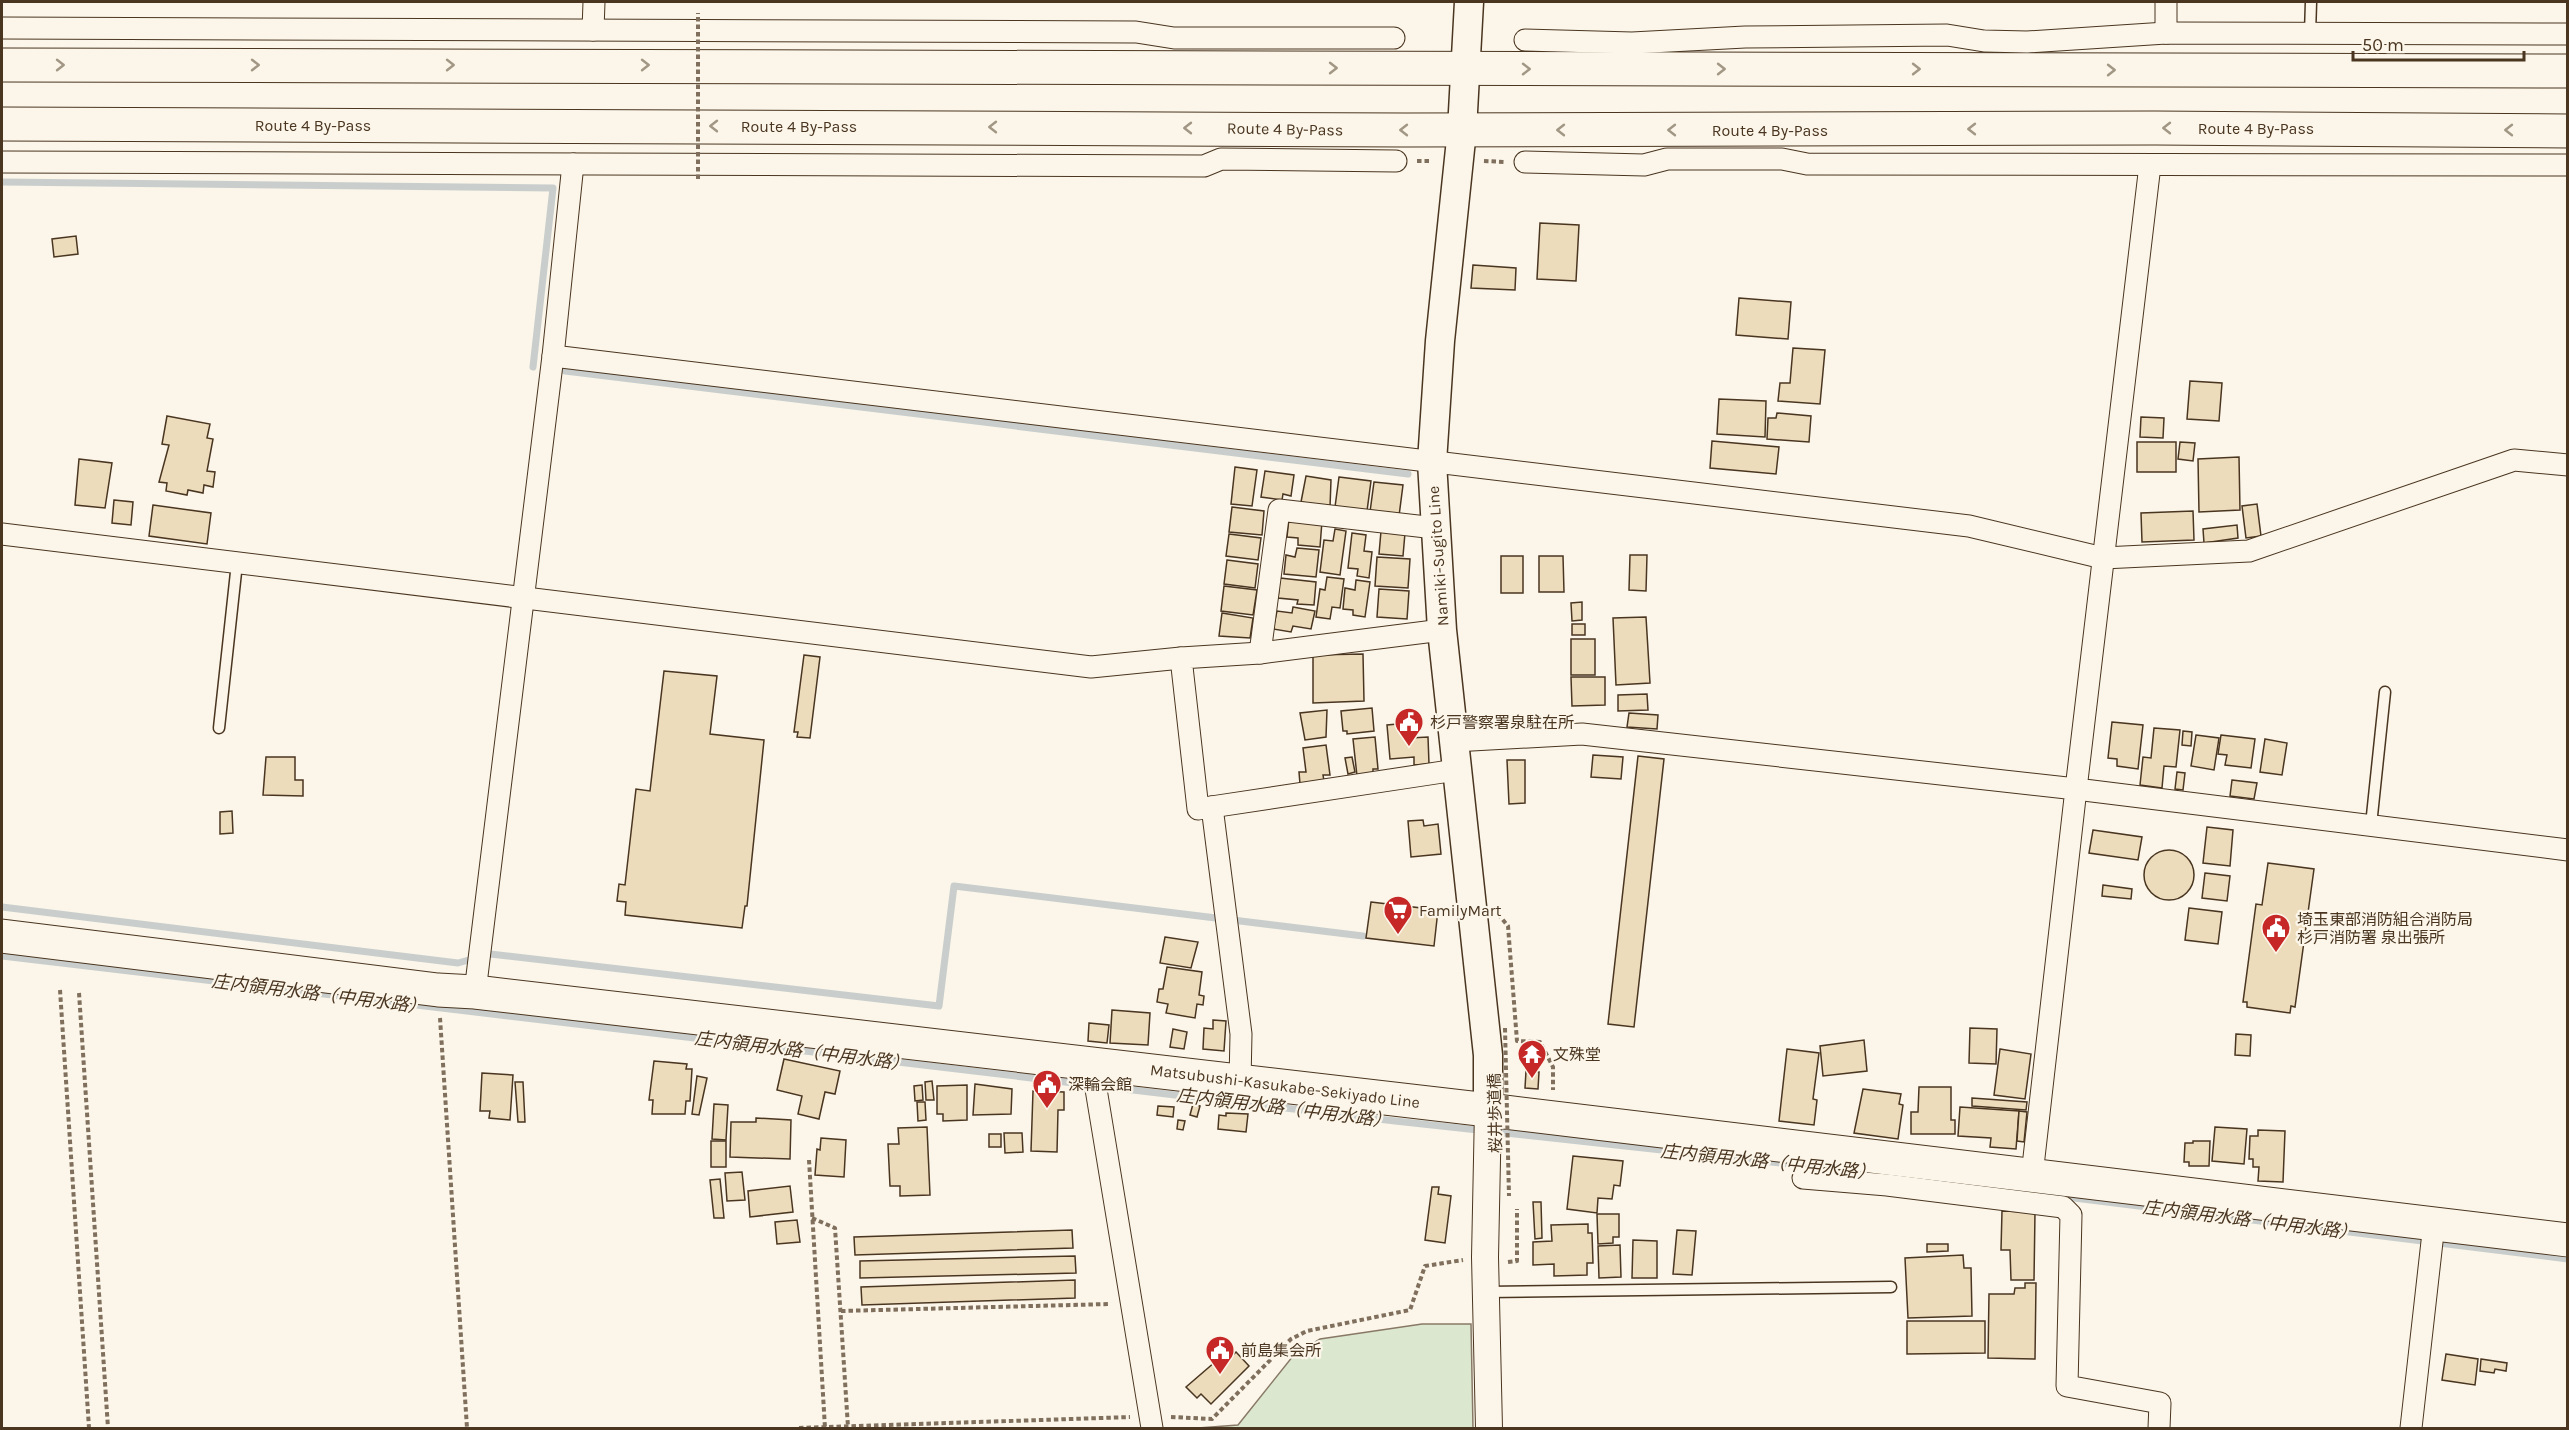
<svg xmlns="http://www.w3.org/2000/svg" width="2569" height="1430" font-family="Karla,'Noto Sans JP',sans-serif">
  <rect width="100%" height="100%" fill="#fbf6e9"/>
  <path fill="#dce7d0" stroke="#887966" stroke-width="1.5" d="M1422,1324H1471L1473,1428H1198L1238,1425L1293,1356L1320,1339Z"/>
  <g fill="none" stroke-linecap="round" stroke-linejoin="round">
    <g stroke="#c9cecd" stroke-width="7">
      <path d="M2,182L553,188L533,367"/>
      <path d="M565,371L1408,474"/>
      <path d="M2,907L458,963L490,954L939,1006L954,886L1363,936"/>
      <path d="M2,956L1395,1121L1880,1174"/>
      <path d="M2058,1196L2568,1259"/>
    </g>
  </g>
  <g fill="#ecdcbc" stroke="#4a3520" stroke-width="1.5">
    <path d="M1540,223L1579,225L1576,281L1537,279Z"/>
    <path d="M76,236L78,254L54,257L52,239Z"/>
    <path d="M1473,265L1516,268L1515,290L1471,288Z"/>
    <path d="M1739,298L1791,302L1788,339L1736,335Z"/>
    <path d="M1793,348L1825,350L1820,404L1778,401L1780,383H1790Z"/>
    <path d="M2190,381L2222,383L2219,421L2187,419Z"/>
    <path d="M1719,399L1766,401L1765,437L1717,434Z"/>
    <path d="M1777,413L1811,416L1809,442L1767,439L1768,418H1776Z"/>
    <path d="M167,416L210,424L207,438L213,439L207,471L215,472L213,487L204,485L203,493L188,490L187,495L166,491L167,483L159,482L169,445L162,444Z"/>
    <path d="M2141,417L2164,418L2163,438L2140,437Z"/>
    <path d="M1712,441L1779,447L1776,474L1710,468Z"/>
    <rect x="2137" y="442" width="39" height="30"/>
    <path d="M2180,442L2195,443L2193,461L2178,459Z"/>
    <path d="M2239,457L2240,510L2199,512L2198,459Z"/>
    <path d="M79,459L112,463L105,508L75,505Z"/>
    <path d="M1235,467L1257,470L1252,506L1231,504Z"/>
    <path d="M1265,471L1294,475L1291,496L1283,494L1282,500L1261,497Z"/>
    <path d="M1306,476L1331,480L1330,507L1301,502Z"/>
    <path d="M1339,477L1371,481L1367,511L1335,507Z"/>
    <path d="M1374,482L1403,485L1399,516L1370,512Z"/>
    <path d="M114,500L133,502L131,525L112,523Z"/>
    <path d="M2257,504L2261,536L2246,538L2242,506Z"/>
    <path d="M153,505L211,513L207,544L149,536Z"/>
    <path d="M1232,507L1264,511L1262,535L1229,532Z"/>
    <path d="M2193,511L2194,540L2142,542L2141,513Z"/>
    <path d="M1289,518L1322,521L1320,547L1298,545V538L1287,537Z"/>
    <path d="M2237,525L2238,538L2204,543L2203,529Z"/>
    <path d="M1335,529L1346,531L1340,575L1320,572L1324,540L1333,541Z"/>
    <path d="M1381,531L1405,533L1403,556L1379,554Z"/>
    <path d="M1352,533L1366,535L1364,551L1372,552L1369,578L1357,576L1358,569L1348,568Z"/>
    <path d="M1229,534L1261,538L1258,560L1226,556Z"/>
    <path d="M1297,548L1319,550L1316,577L1284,574L1286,555L1295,557Z"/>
    <path d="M1630,555H1647L1646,591L1629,590Z"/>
    <rect x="1501" y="556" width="22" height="37"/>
    <path d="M1539,556H1563L1564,592H1539Z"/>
    <path d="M1377,557L1410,559L1408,588L1375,586Z"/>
    <path d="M1227,560L1258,564L1255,588L1224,584Z"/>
    <path d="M1327,577L1344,579L1340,608L1332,607L1330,619L1316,617L1320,589L1325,590Z"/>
    <path d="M1280,578L1316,582L1314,605L1297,604L1298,600L1278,598Z"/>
    <path d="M1356,580L1370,582L1365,617L1353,615V610L1343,609L1345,588L1355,590Z"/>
    <path d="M1224,586L1257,590L1253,615L1221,611Z"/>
    <path d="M1379,589L1409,591L1407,619L1377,617Z"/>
    <path d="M1582,602V620L1572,621L1571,603Z"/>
    <path d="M1293,607L1315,611L1311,629L1293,626L1291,632L1273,629L1277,611L1292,613Z"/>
    <path d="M1222,613L1253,618L1250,638L1219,636Z"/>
    <path d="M1646,617L1650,683L1616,685L1613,618Z"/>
    <rect x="1572" y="624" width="13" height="11"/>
    <rect x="1571" y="639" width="24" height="36"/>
    <path d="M1363,654L1364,701L1313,703V655Z"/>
    <path d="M804,655L820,657L810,738L797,737L798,732H794Z"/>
    <path d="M664,671L717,676L710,734L764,740L747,906H745L742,928L625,915L626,902L617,901L619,884L625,885L636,789L650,791Z"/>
    <path d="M1571,677H1605V705L1572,706Z"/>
    <path d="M1647,694L1648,710L1618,711V695Z"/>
    <path d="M1372,708L1374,731L1347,734V731H1343L1341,711Z"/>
    <path d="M1327,710L1326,737L1305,740L1300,713Z"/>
    <path d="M1629,713L1658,715L1657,729L1627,727Z"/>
    <path d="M2112,722L2143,725L2138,769L2117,766V759L2108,758Z"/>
    <path d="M1409,723L1410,738L1428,737L1429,764L1414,765V757L1390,759L1387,725Z"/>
    <path d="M2154,728L2180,730L2176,767L2164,766L2162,788L2140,785L2143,757L2151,758Z"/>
    <path d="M2183,731L2192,732L2191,746L2182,745Z"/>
    <path d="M2196,735L2219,738L2214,770L2191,766Z"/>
    <path d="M2221,735L2255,739L2251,768L2225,765L2227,755L2218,754Z"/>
    <path d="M1375,737L1378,769H1373V774L1357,776L1353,739Z"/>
    <path d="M2265,739L2287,743L2282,775L2260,772Z"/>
    <path d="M1326,745L1330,775H1323L1324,781L1300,784L1299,772H1306L1303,748Z"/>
    <path d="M1593,755L1623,757L1621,779L1591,777Z"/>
    <path d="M1638,756L1664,759L1634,1027L1608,1024Z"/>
    <path d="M266,757H295V780H303V796L263,795Z"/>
    <path d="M1352,757L1355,772L1348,774L1345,758Z"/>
    <path d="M1507,760H1525V803L1509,804Z"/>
    <path d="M2177,772L2185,773L2183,790L2175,789Z"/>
    <path d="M2232,780L2257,783L2254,799L2230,796Z"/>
    <path d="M232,811L233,833L220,834V812Z"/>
    <path d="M1423,820L1424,826L1438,824L1441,854L1411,857L1408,821Z"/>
    <path d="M2207,827L2233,830L2230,866L2203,863Z"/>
    <path d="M2093,830L2142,837L2138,860L2089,853Z"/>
    <circle cx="2169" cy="875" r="25"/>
    <path d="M2268,863L2314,869L2295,1007L2291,1006L2290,1013L2247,1007V1002H2243L2256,904L2262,905Z"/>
    <path d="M2205,873L2230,876L2227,901L2202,898Z"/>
    <path d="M2103,885L2132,889L2131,899L2102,896Z"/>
    <path d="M1371,902L1438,910L1434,946L1366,938Z"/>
    <path d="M2189,908L2222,912L2218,944L2185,940Z"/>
    <path d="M1165,937L1198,942L1191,968L1160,963Z"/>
    <path d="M1167,967L1202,972L1199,995L1204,996L1203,1005L1197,1004L1195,1018L1166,1013L1168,1004L1157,1002L1159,989H1163Z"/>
    <path d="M1112,1010L1150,1013L1148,1045L1110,1043Z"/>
    <path d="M1213,1020L1226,1021L1224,1051L1203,1049L1204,1028L1213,1029Z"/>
    <path d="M1089,1023L1109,1025L1107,1043L1088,1041Z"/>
    <path d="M1970,1028L1997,1029L1996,1064L1969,1063Z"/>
    <path d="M1173,1029L1187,1032L1184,1049L1170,1047Z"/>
    <path d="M2236,1034L2251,1035L2250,1056L2235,1055Z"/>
    <path d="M1864,1040L1867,1071L1823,1076L1820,1046Z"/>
    <path d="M1787,1049L1819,1053L1813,1099L1817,1100L1814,1125L1779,1121Z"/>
    <path d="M2000,1049L2031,1054L2025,1099L1994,1095Z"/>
    <path d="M784,1059L840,1071L835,1094L825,1092L819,1119L798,1114L802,1096L777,1090Z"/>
    <path d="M654,1061L687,1064L686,1069H692L690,1101H686L685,1114H652L653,1100H649Z"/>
    <path d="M1526,1071L1539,1072L1538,1089L1525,1088Z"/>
    <path d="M482,1073L513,1075L510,1120L489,1118L490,1111H480Z"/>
    <path d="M697,1076L707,1078L699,1115L692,1114Z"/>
    <path d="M932,1081L934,1100H926L925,1082Z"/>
    <path d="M515,1082H523L525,1122H518Z"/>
    <path d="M975,1084L1012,1089L1011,1114L973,1115Z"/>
    <path d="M922,1085L923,1100L915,1101L914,1086Z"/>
    <path d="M967,1085V1120L943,1121V1114H937V1086Z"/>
    <path d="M1919,1087H1951V1120H1955V1134H1911V1112H1918Z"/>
    <path d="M1863,1089L1901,1094L1899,1104L1903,1105L1898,1139L1854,1133Z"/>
    <path d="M1033,1091L1064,1092V1110H1058L1057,1152L1031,1151Z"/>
    <path d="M1972,1098L2027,1102L2026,1110L1972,1106Z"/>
    <path d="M917,1102H925L926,1120L918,1121Z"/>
    <path d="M714,1104L728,1105L726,1140L712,1139Z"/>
    <path d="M1193,1104L1200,1106L1197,1117L1190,1115Z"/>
    <path d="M1158,1106L1174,1107L1173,1117L1157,1115Z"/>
    <path d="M1960,1107L2019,1111L2016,1149L1990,1147L1991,1138L1958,1136Z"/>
    <path d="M2019,1111L2027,1112L2024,1142L2017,1141Z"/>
    <path d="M1226,1113L1248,1114L1246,1132L1218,1129L1219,1115L1226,1116Z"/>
    <path d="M756,1118L791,1120L790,1159L730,1157L731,1122H756Z"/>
    <path d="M1178,1120L1185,1121L1183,1130L1177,1129Z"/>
    <path d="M927,1127L930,1195L900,1196V1186H890L888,1144H899L898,1128Z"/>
    <path d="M2215,1127L2247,1129L2244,1164L2212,1161Z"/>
    <path d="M2258,1130L2285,1131L2283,1182L2258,1181L2259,1167H2253V1159H2249L2250,1136H2258Z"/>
    <path d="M1004,1133H1022L1023,1152L1005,1153Z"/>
    <rect x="989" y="1134" width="12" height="13"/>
    <path d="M821,1138L846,1140L844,1177L815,1175L817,1149L820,1150Z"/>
    <rect x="711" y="1141" width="15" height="26"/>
    <path d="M2193,1141H2210L2209,1166H2189V1162H2184L2185,1143H2193Z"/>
    <path d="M1573,1156L1623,1161L1620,1186L1614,1185L1612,1199L1598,1198L1597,1213L1567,1209Z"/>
    <path d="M742,1172L745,1200L727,1201L725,1173Z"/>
    <path d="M720,1179L724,1218H714L710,1180Z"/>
    <path d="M790,1186L793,1212L750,1217L748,1191Z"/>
    <path d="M1432,1187H1439L1438,1194L1451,1196L1445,1243L1425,1240Z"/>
    <path d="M1533,1202H1541L1542,1238L1535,1239Z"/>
    <path d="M2002,1211L2035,1212L2034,1280H2011L2010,1250H2001Z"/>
    <path d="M1597,1214H1619V1237H1613V1243L1598,1244Z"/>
    <path d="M797,1220L800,1242L777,1244L775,1222Z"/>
    <path d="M1588,1224V1233H1592L1593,1263H1587V1275L1554,1276V1264L1533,1265V1242L1552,1241L1551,1225Z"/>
    <path d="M1072,1230L1073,1248L855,1255L854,1237Z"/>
    <path d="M1677,1230L1696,1231L1692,1275L1673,1274Z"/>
    <path d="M1633,1240L1657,1241V1278H1632Z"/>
    <path d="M1927,1244H1948V1251L1927,1252Z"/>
    <path d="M1620,1245L1621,1277L1599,1278L1598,1246Z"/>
    <path d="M1963,1255L1964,1268H1971L1972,1316L1908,1318L1905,1258Z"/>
    <path d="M1075,1256L1076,1273L860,1278V1261Z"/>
    <path d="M1075,1280V1298L862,1305L861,1287Z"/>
    <path d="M2025,1283H2036L2035,1359L1988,1358L1989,1294H2014L2015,1288H2025Z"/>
    <path d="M1907,1321H1985V1353L1907,1354Z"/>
    <path d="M1236,1352L1249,1366L1211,1404L1201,1394L1197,1398L1186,1387L1222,1356L1227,1361Z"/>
    <path d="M2446,1354L2478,1359L2475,1385L2442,1380Z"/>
    <path d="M2481,1359L2507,1363L2506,1371L2495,1369L2494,1373L2480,1371Z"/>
  </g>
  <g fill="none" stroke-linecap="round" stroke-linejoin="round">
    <g stroke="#4a3520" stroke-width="13">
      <g id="service">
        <path d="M2310,34L2311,2"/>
        <path d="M219,728L237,563"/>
        <path d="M2371,825L2385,692"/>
        <path d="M1487,1292L1891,1287"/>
      </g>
    </g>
    <g stroke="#4a3520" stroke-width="23">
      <g id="minor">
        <path d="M2,28L1136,32L1174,38H1394"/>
        <path d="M593,30L594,2"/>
        <path d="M2166,33V2"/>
        <path d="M1525,40L1632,43L1745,37L1947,35L1984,41L2027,42L2166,33L2568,34"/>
        <path d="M2,162L1204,166L1221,159L1396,161"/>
        <path d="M1525,162L1644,165L1667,159H1782L1807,164L2568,165"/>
        <path d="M2150,165L2076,789L2568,850"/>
        <path d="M553,356L1969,526L2103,558L2249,551L2514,460L2568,465"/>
        <path d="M2,534L1091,667L1181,658"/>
        <path d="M1442,630L1260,653L1181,658L1198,809L1456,770"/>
        <path d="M1260,653L1279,510L1435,528"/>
        <path d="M1454,741L1582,734L2076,789L2032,1175"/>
        <path d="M1212,807L1241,1034L1240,1081"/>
        <path d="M475,992L553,356L573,164"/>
        <path d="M1100,1065L1096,1089L1152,1428"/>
        <path d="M1803,1178L1887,1185L2063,1207L2071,1215L2067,1386L2160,1403L2159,1428"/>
        <path d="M2411,1428L2434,1224"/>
      </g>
    </g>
    <g stroke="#4a3520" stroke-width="28">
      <path id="tertiary" d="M1488,1110L1485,1257L1489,1428"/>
    </g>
    <g stroke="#4a3520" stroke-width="31">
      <path id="secondary" d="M1469,2L1462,130L1440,341L1432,462L1442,630L1488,1055V1110"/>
    </g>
    <g stroke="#4a3520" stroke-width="35">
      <path id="primary" d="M2,936L438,990L475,992L1488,1110L2568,1240"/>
    </g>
    <g stroke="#4a3520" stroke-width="35">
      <g id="trunk">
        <path d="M2,65L2568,71"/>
        <path d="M2,124L1405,130L2155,128L2568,131"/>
      </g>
    </g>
    <g stroke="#7f6f5c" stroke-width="4" stroke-dasharray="4.5 3" stroke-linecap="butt">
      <path d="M1417,161H1431"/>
      <path d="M1484,161L1506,162"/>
      <path d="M1498,914L1508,926L1517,1041L1540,1042L1553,1067V1090"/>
      <path d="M60,990L89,1428"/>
      <path d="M79,993L108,1428"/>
      <path d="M440,1018L467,1428"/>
      <path d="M809,1160L825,1428"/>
      <path d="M812,1218L835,1228L848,1427"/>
      <path d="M1508,1262L1517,1261V1209"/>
      <path d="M841,1311L1110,1304"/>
      <path d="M1171,1417L1212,1419L1291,1339L1307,1331L1410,1310L1425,1266L1463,1260"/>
      <path d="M799,1428L1130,1417"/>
    </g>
    <use href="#service" stroke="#fbf6e9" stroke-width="10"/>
    <use href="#minor" stroke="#fbf6e9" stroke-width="21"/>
    <use href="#tertiary" stroke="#fbf6e9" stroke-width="26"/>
    <use href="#secondary" stroke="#fbf6e9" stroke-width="28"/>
    <use href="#primary" stroke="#fbf6e9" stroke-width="33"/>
    <use href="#trunk" stroke="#fbf6e9" stroke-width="33"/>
    <g stroke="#7f6f5c" stroke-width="4" stroke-dasharray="4.5 3" stroke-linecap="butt">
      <path d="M698,179V13"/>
      <path d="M1505,1028L1509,1196"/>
    </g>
  </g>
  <defs><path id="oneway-chevron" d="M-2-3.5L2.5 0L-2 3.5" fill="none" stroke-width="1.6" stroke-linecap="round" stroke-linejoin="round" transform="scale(1.5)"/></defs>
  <g stroke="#a29684">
    <use href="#oneway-chevron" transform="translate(60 65)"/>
    <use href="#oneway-chevron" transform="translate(255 65)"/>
    <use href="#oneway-chevron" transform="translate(450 65)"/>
    <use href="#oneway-chevron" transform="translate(645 65)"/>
    <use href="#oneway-chevron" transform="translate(1333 68)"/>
    <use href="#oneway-chevron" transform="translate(1526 69)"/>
    <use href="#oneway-chevron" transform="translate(1721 69)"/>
    <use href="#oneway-chevron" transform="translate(1916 69)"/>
    <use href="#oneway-chevron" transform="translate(2111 70)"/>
    <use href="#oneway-chevron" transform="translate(714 126) rotate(-180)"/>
    <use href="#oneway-chevron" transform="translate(993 127) rotate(-180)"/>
    <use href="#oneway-chevron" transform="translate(1188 128) rotate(-180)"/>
    <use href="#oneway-chevron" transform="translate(2167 128) rotate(-180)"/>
    <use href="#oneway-chevron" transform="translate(1972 129) rotate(180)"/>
    <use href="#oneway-chevron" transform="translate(1404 130) rotate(-180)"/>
    <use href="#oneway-chevron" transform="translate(1561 130) rotate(180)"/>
    <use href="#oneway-chevron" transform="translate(1672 130) rotate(180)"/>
    <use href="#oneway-chevron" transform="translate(2509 130) rotate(-180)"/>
  </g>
  <defs>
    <g id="civic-pin" transform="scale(1.5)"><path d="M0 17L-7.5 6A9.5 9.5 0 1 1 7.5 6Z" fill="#c62828" stroke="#fbf6e9"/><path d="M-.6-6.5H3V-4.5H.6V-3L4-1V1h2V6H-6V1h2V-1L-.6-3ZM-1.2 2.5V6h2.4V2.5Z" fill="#fff"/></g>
    <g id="supermarket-pin" transform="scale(1.5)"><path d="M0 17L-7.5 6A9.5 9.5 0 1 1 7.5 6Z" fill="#c62828" stroke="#fbf6e9"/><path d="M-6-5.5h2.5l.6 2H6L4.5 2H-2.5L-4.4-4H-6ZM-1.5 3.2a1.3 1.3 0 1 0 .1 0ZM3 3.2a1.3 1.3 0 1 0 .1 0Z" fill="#fff"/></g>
    <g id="temple-pin" transform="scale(1.5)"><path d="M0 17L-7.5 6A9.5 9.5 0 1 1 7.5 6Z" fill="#c62828" stroke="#fbf6e9"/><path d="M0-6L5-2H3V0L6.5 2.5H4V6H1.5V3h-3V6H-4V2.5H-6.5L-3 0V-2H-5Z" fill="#fff"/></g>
  </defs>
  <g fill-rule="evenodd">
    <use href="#civic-pin" x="1409" y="722"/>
    <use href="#supermarket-pin" x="1398" y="910"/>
    <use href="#civic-pin" x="2276" y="928"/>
    <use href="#temple-pin" x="1532" y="1054"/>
    <use href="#civic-pin" x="1047" y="1084"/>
    <use href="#civic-pin" x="1220" y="1350"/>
  </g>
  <g text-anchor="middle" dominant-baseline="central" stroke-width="4.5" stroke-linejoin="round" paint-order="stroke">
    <g font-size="16" fill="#4a3520" stroke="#fbf6e9">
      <text x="313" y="125">Route 4 By-Pass</text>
      <text x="799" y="126">Route 4 By-Pass</text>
      <text x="2256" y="128">Route 4 By-Pass</text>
      <text transform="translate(1285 129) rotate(1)">Route 4 By-Pass</text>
      <text x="1770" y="130">Route 4 By-Pass</text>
      <text transform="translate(1438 556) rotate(-94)">Namiki-Sugito Line</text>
      <text transform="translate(1285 1086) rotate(7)">Matsubushi-Kasukabe-Sekiyado Line</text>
      <text transform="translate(1495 1113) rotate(-91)">桜井歩道橋</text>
    </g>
    <g font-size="16" fill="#4a3520" stroke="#fbf6e9" text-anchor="start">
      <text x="1430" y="722">杉戸警察署泉駐在所</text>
      <text x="1419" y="910">FamilyMart</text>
      <text x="2297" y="919">埼玉東部消防組合消防局<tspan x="2297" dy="18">杉戸消防署 泉出張所</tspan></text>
      <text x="1553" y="1054">文殊堂</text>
      <text x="1068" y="1084">深輪会館</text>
      <text x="1241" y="1350">前島集会所</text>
    </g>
    <g font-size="18" font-style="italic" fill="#4a3520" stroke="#fbf6e9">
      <text transform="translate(319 994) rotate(7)">庄内領用水路（中用水路）</text>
      <text transform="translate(802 1051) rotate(7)">庄内領用水路（中用水路）</text>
      <text transform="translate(1284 1108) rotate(7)">庄内領用水路（中用水路）</text>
      <text transform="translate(1768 1162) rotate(6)">庄内領用水路（中用水路）</text>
      <text transform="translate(2250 1220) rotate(7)">庄内領用水路（中用水路）</text>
    </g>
  </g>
  <rect width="2569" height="1430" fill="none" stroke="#4a3520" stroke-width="6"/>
  <path d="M2353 51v9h171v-9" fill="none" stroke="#4a3520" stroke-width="3"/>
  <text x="2362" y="51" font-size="18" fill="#4a3520" stroke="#fbf6e9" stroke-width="4.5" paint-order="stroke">50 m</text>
</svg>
